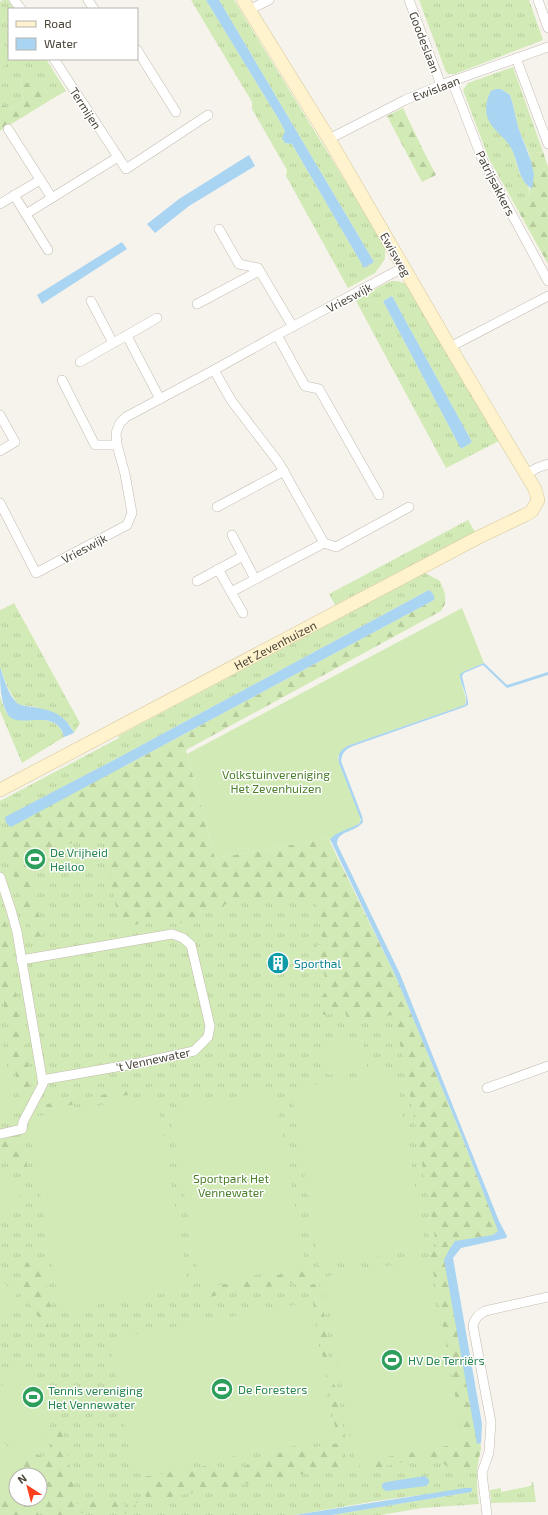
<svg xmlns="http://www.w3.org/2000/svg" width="548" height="1515" font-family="'Exo 2',sans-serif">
  <defs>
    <pattern id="grass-tufts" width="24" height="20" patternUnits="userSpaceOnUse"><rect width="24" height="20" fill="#d2eab5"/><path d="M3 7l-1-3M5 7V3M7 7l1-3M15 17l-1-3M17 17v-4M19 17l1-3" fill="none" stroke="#b6ca9c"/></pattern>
    <pattern id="forest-firs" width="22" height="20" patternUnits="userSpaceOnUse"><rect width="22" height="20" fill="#d2eab5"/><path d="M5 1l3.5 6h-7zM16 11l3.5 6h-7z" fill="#b6ca9c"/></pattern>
  </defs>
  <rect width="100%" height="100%" fill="#f6f3ec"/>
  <g fill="url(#grass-tufts)" fill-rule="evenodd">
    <path d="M3,0H8L14,9H9V59H46L66,91L52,99L43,88L21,82L24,101L11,108L0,104V2Z"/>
    <path d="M191,0H206L278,118L285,131V143L292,144L364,268L374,262L219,0H234L385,246V259L375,273L348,288L286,176L287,170L252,109V102Z"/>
    <path d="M419,0H529L543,40L455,74H449L446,72Z"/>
    <path d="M513,67L543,152L529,154L518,127L513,105L510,95L501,89L489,121C496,129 505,137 511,147C515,156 517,166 520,174C524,184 534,187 527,198L520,202L511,198L489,159L463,90L468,83Z"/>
    <path d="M391,281H396L405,283L499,441L446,468L355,299ZM392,296L472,442L461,449L383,301Z"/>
    <path d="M468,520L475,532L335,605L329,594Z"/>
    <path d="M425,573L440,581L445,594L434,600C434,595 433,593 429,590L114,760L6,817L123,767L158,882L324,859L503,1234L463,1244L451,1254L481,1448C476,1467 476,1484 479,1504L422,1508L381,1515H332L471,1492L472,1490V1488L376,1501L295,1515H0V801L119,738L118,736ZM16,1475H40V1499H16Z"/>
    <path d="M14,603L80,723L74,733L70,725L36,707L20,705L16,702L8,688L0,667V609L1,610Z"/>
    <path d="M0,696C2,702 5,712 9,716C24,728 57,708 64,737L22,763L0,711Z"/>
    <path d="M530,1482H533L536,1502L491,1503L490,1490L501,1488V1492L531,1486L532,1483Z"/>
  </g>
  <g fill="url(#forest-firs)">
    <path d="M21,81L43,88L52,99L0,131V104L11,108L24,101Z"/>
    <path d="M403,108L423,150L436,175L422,182L387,116Z"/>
    <path d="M543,152L548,167V264L511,198L520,202L527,198L530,192V188L531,189V161L529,154Z"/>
    <path d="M445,594V604L441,611L186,750L215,858L331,838L330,842L396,977L461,1134L498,1231L494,1235L455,1241L449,1250L476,1443L480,1444L481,1448L477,1468L451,1469L437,1459L424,1457L362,1472L360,1471L358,1458L463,1440L430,1254V1250L437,1249L405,1065L393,1015L348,1022L345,1011L323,1015L320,1000L327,989L324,972L320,973L315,946L323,944L315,896L273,902L271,896L226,904L203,915L188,925C167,915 142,924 120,928L103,837L26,852L43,935L33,938L13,873L0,845V833Z"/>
    <path d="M0,899L13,957L12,971L32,1088C32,1097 30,1102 21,1105L0,982Z"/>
    <path d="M155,1086L156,1090L42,1110L41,1105Z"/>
    <path d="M12,1135L23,1143L29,1176L0,1159V1137Z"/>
    <path d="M42,1259L52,1319L47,1320L49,1328L44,1329L39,1318L23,1294V1270L26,1263Z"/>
    <path d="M312,1267L314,1279L196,1299L195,1289L304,1271V1268Z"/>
    <path d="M319,1283L330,1349L328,1352L334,1385L336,1387L347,1448L344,1449L346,1464L353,1463L354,1473H350L348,1466L147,1501L135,1503L136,1512L133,1513L131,1501L146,1498L143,1477L206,1466L207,1472L264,1463L263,1456L338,1443L310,1285Z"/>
    <path d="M62,1427L77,1504L117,1497L118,1503L124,1502L126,1514H125L122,1506L69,1515H42L41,1465L35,1454L43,1457Z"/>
    <path d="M29,1455L36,1463V1475H17Z"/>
    <path d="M16,1476V1499H37L38,1515H0V1503Z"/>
  </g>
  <g fill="#d2eab5">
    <path d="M0,38L9,52V59L14,60L0,69Z"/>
    <path d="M462,608L484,663L465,671L460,679L466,699L465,705L350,745L338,756L339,763L361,818L359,824L331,838L215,858L187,754Z"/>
    <path d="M0,1030L15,1114L0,1117Z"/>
    <path d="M362,1039L367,1069L328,1075L323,1045Z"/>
    <path d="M395,1070L426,1249L319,1266L291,1089Z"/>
    <path d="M274,1090L306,1266L200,1285L169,1108Z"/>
    <path d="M157,1096L189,1289L60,1311L28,1123L32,1117Z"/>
    <path d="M0,1179L22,1192L2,1224L0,1222Z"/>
    <path d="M427,1259L463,1443L355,1463L323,1277Z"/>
    <path d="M0,1281L18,1292L0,1323Z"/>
    <path d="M311,1302L334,1439L133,1474L109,1339Z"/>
    <path d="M14,1366L66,1398L34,1453L0,1433V1389Z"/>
    <path d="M0,1441L26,1457L0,1500Z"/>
  </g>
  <g fill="#a9d4f2">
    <path d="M206,0H219L374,262L364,268L292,144L285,143L282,138L285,131L278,118Z"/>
    <path d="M496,89H501L510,95L513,105L518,127L531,161L534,175L532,189C517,179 519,162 511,148C505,137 494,131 489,121C484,112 486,99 491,91Z"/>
    <path d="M249,155L255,166L189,206L155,233L147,224L179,199Z"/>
    <path d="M122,242L127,249L42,304L37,295Z"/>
    <path d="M392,296L472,442L461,449L383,301Z"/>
    <path d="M429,590C433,593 435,596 434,600L11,827C7,825 5,822 5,817L114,760Z"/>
    <path d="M484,663L507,685L548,672V675L507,688L483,665L464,673L462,676L468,701V705L464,707L353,746C346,749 342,752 341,761L362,816L363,822C355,833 337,830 337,844L400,974L499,1221L507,1236L506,1238L461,1248L453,1258L482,1424L481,1443L477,1444L444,1260L449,1250L455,1241L493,1235L498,1231L461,1134L396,977L330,839L336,834L359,824L361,820L339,763C337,753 341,749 350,745L465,705C470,696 459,684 460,674L465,671Z"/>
    <path d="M0,667C4,678 8,695 17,703C21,706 27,706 32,707C53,710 64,714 74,733L64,737C57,706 19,730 8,715C0,702 0,683 0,667Z"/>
    <path d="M425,1476L429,1480V1483L426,1486L386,1491L382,1488V1484L386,1482Z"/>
    <path d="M465,1488H472V1490L471,1492L332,1515H295Z"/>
  </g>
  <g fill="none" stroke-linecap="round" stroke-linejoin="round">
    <g stroke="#c2bbae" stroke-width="10">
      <g id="street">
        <path d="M14,0L21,9"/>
        <path d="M88,0L94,9"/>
        <path d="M409,0L441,85"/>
        <path d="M538,0L548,28"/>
        <path d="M249,10L269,0"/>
        <path d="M137,50L176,112"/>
        <path d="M516,58L548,144"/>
        <path d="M54,59L126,169L208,115"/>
        <path d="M452,81L483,161L548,281"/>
        <path d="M8,129L52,198"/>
        <path d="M329,139L405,100L441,85L548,47"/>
        <path d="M14,195L48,250"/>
        <path d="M0,204L40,180"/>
        <path d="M26,214L118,157"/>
        <path d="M219,229L239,264L258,268L293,327"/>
        <path d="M91,301L113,343"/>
        <path d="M197,304L259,271"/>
        <path d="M277,335L305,386L319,389L379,495"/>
        <path d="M127,336L160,399"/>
        <path d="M450,347L548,296"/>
        <path d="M80,362L157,318"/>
        <path d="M214,370L231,400L279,463L324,543L336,547L409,507"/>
        <path d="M62,380L95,445H117"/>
        <path d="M0,415L15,442L0,451"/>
        <path d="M526,474L537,468L548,464"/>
        <path d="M0,503L36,573L127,525L132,513L125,474L117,445L116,433L120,423L126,417L214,370L277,335L404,267"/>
        <path d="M217,507L284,471"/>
        <path d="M232,535L255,579"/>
        <path d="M218,569L231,592L324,543"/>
        <path d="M197,581L243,556"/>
        <path d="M231,592L243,613"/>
        <path d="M0,877L11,910L17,932L43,1084L23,1122L22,1129L0,1134"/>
        <path d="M21,960L172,934L183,938L191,945L210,1026L208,1037L194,1051L139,1063L42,1080"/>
        <path d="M487,1088L548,1066"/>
        <path d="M487,1515L482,1473L489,1452L491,1422L473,1326C475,1318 478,1315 485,1311L548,1297"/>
      </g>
    </g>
    <g stroke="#d6c79b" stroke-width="14">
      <g id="secondary">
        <path id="s1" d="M0,790L479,537L525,515L532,511L538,500L535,489L526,474L450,347L329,139L243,0"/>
      </g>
    </g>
    <use href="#street" stroke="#fff" stroke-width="9"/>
    <use href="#secondary" stroke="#fff3cd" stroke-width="13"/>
  </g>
  <defs>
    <g id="stadium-disc" transform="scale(1.15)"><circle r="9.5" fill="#2e9e5b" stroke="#fff"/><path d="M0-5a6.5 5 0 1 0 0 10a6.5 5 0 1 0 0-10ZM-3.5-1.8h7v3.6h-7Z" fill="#fff"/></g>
    <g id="building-disc" transform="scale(1.15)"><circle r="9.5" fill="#0f9aa8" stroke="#fff"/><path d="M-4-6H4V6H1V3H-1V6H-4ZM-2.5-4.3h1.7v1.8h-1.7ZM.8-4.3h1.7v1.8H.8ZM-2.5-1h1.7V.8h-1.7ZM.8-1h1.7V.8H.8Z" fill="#fff"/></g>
  </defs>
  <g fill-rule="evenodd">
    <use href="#stadium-disc" x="35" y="859"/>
    <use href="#building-disc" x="278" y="963"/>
    <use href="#stadium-disc" x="392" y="1360"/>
    <use href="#stadium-disc" x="222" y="1389"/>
    <use href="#stadium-disc" x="33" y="1397"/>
  </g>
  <g text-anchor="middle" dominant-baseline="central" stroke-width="3" stroke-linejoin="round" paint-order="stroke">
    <g font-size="12" fill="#4b4439" stroke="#fff">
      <text transform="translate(425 42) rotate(69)">Goodeslaan</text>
      <text transform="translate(436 88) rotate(-21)">Ewislaan</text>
      <text transform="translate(86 108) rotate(57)">Termijen</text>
      <text transform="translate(496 183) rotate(63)">Patrijsakkers</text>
      <text transform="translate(396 254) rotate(60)">Ewisweg</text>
      <text transform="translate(349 297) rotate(-28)">Vrieswijk</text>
      <text transform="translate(84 548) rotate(-28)">Vrieswijk</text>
      <text stroke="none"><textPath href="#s1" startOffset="311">Het Zevenhuizen</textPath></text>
      <text transform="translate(153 1059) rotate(-12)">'t Vennewater</text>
    </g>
    <g font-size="12" fill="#4a7f2a" stroke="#fff">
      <text x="276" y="774">Volkstuinvereniging<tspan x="276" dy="14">Het Zevenhuizen</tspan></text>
      <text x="231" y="1178">Sportpark Het<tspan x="231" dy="14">Vennewater</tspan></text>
    </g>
    <g font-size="12" fill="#27864d" stroke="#fff" text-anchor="start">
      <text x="50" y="852">De Vrijheid<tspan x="50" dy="14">Heiloo</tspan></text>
      <text x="408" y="1360">HV De Terriërs</text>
      <text x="238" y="1389">De Foresters</text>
      <text x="48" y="1390">Tennis vereniging<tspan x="48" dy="14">Het Vennewater</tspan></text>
    </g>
    <g font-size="12" fill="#0d838f" stroke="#fff" text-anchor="start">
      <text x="294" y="963">Sporthal</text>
    </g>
  </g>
  <rect x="8" y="8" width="130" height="52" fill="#ffffff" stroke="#b7b4b0"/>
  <rect x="16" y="21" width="20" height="6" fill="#fff3cd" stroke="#b7b4b0"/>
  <text x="44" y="28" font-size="12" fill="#4b4439">Road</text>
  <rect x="16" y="38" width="20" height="12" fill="#a9d4f2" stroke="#b7b4b0"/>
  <text x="44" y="48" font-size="12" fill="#4b4439">Water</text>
  <g transform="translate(28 1487) rotate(324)"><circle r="19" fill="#ffffff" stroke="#b7b4b0"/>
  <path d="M0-3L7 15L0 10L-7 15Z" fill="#fc3f1d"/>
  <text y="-6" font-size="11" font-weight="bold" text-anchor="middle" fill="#4b4439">N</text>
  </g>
</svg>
